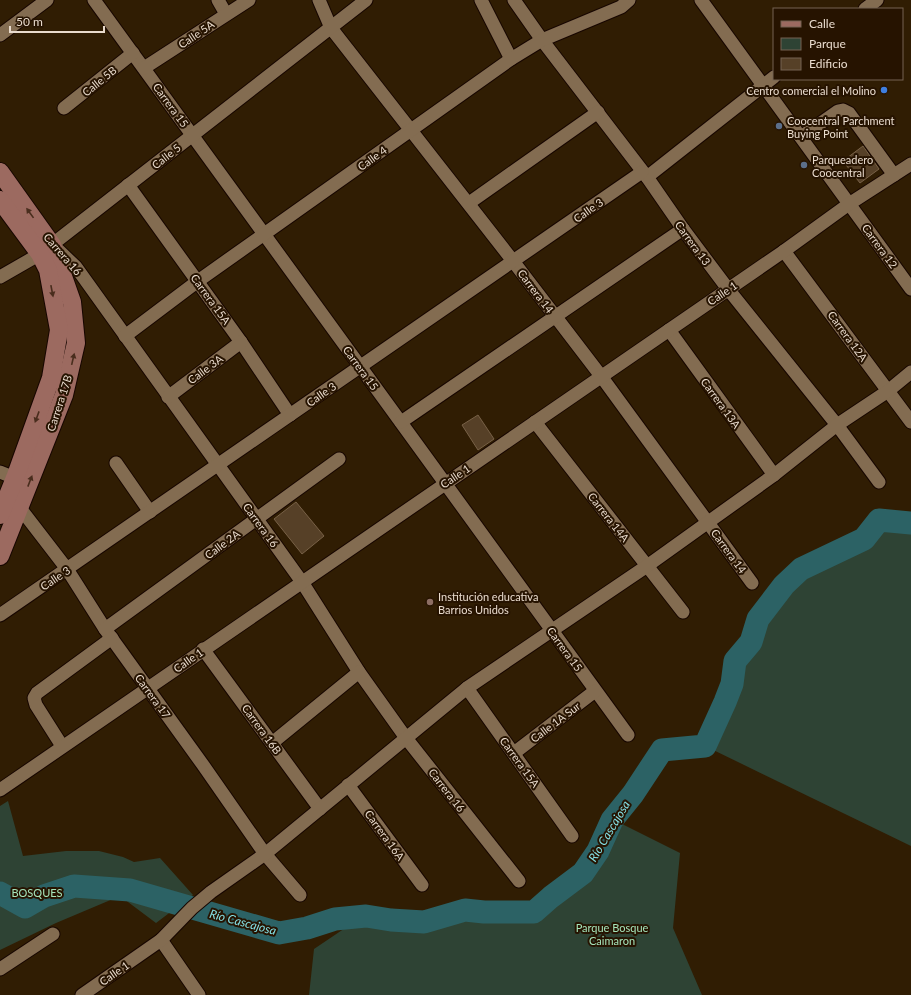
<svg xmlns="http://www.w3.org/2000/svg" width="911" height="995" font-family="Lato,sans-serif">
  <rect width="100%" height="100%" fill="#301d03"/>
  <g fill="#2e4334">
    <path d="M879,520L911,523V846L705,746L725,702L732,684L735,661L751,642L758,619L784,585L801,569L864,539Z"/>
    <path d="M8,801L23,856L66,851H99L123,857L134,862L160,858L193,895L156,923L120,896L56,923L0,950V806Z"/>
    <path d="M614,820L680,853L673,928L702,995H309L314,949L360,918L421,933L461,915L538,917L553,900L586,876Z"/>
  </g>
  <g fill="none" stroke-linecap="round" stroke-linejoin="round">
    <path stroke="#2c6265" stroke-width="23" d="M0,893L25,907L44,896L74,886L130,890L279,933L307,928L335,919L366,916L391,920L424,922L465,910L484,912H534L551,897L583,873L598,851L612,820L633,794L662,750L705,746L725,702L732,684L735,661L751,642L758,619L784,585L801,569L864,539L879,520L911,523"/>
  </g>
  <g fill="#564027" stroke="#786147">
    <path d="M863,146L879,169L860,183L843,161Z"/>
    <path d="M478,415L494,439L478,450L462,425Z"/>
    <path d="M296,502L324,536L302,554L274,519Z"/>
  </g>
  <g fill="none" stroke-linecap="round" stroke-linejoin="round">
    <g stroke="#170600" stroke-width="15">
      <g id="street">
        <path d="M94,0L628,735"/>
        <path d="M218,0L226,14"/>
        <path d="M319,0L331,28L513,261L601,376L752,583"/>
        <path d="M481,0L511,59"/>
        <path d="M514,0L542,40L647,177L683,229L728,289L837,425L879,482"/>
        <path d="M701,0L911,289"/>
        <path d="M865,9L877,0"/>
        <path d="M0,35L47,0"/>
        <path d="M144,68L249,0"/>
        <path d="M64,108L133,53"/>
        <path d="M801,137L838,111L843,110L849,113L894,175"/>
        <path d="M647,177L774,77"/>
        <path d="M128,185L241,342L290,415"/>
        <path d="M469,203L598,112"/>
        <path d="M54,246L76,267L302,582L359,672L406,738L519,881"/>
        <path d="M784,251L911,422"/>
        <path d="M0,277L40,254L366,0"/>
        <path d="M669,330L774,475"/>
        <path d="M125,336L198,281L511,59L542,40L621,7L629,0"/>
        <path d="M168,397L241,342"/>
        <path d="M401,422L683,229"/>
        <path d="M535,422L683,612"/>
        <path d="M116,463L150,512"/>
        <path d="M0,472L15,478"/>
        <path d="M12,505L20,508L67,569L105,629L203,765L265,854L300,895"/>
        <path d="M0,615L642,172"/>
        <path d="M105,629L339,459"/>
        <path d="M203,649L320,809"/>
        <path d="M467,688L572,836"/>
        <path d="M272,743L359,672"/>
        <path d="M62,746L36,705L34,698L37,693L112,638"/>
        <path d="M514,753L595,691"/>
        <path d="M348,785L422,885"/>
        <path d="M0,790L784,251L849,204L911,164"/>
        <path d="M161,940L199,995"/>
        <path d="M0,969L53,934"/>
        <path d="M82,995L161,940L192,908L211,892L265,854L467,688L647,566L774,475L837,425L888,391L911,372"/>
      </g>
    </g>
    <g stroke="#170600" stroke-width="20">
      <g id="secondary">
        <path d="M0,172L52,245L72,302L76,343L64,395L0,556"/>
        <path d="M0,200L40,254L48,270L59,330L51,378L15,478L0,515"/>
      </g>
    </g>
    <use href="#street" stroke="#836c51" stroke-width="13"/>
    <use href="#secondary" stroke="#9c6a60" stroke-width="18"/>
  </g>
  <defs><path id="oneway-solid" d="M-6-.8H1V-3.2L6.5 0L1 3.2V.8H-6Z"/></defs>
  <g fill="#492d1d">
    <use href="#oneway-solid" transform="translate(30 213) rotate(-126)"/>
    <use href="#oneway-solid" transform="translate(52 291) rotate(79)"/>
    <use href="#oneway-solid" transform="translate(73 359) rotate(-77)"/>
    <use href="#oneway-solid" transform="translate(37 417) rotate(110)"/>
    <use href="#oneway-solid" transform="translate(30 481) rotate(-69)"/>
  </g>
  <circle fill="#3f7fe0" stroke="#261300" stroke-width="1.5" cx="884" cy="90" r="4"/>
  <g fill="#5c6f8a" stroke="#261300" stroke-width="1.5">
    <circle cx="779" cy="126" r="4"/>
    <circle cx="804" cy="165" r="4"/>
  </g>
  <circle fill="#8d6e63" stroke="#261300" stroke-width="1.5" cx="430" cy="602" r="4"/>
  <g text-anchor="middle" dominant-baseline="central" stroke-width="4" stroke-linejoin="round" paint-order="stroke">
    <g font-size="11" fill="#e9dbcd" stroke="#261300">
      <text transform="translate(196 34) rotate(-34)">Calle 5A</text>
      <text transform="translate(99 81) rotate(-39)">Calle 5B</text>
      <text transform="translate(171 105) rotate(54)">Carrera 15</text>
      <text transform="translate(166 156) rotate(-38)">Calle 5</text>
      <text transform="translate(372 158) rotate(-36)">Calle 4</text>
      <text transform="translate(588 210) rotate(-35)">Calle 3</text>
      <text transform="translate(693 243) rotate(54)">Carrera 13</text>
      <text transform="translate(880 246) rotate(54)">Carrera 12</text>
      <text transform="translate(63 254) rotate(49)">Carrera 16</text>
      <text transform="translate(536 291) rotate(53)">Carrera 14</text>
      <text transform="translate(722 293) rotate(-34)">Calle 1</text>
      <text transform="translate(211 299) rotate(54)">Carrera 15A</text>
      <text transform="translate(848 336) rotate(54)">Carrera 12A</text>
      <text transform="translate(361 368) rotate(54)">Carrera 15</text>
      <text transform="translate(205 369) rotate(-37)">Calle 3A</text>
      <text transform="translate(321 394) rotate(-35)">Calle 3</text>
      <text transform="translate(59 403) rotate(-72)">Carrera 17B</text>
      <text transform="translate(721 403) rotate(54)">Carrera 13A</text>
      <text transform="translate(455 476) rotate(-34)">Calle 1</text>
      <text transform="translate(609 517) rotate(52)">Carrera 14A</text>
      <text transform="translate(261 525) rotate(54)">Carrera 16</text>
      <text transform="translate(222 544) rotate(-37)">Calle 2A</text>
      <text transform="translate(729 551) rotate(54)">Carrera 14</text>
      <text transform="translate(55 578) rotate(-34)">Calle 3</text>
      <text transform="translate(565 649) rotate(54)">Carrera 15</text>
      <text transform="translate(188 660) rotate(-35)">Calle 1</text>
      <text transform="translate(153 696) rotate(54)">Carrera 17</text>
      <text transform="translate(555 722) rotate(-37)">Calle 1A Sur</text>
      <text transform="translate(262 729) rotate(54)">Carrera 16B</text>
      <text transform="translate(520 762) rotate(54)">Carrera 15A</text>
      <text transform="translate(447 790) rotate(52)">Carrera 16</text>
      <text transform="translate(385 835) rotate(54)">Carrera 16A</text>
      <text transform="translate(114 973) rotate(-35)">Calle 1</text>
    </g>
    <g font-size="11" fill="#e9dbcd" stroke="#261300" text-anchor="start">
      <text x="876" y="90" text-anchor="end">Centro comercial el Molino</text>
      <text x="787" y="120">Coocentral Parchment<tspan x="787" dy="13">Buying Point</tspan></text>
      <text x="812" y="159">Parqueadero<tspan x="812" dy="13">Coocentral</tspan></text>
      <text x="438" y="596">Institución educativa<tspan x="438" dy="13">Barrios Unidos</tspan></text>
    </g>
    <g font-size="11" fill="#a5e4ba" stroke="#261300">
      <text x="37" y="892">BOSQUES</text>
      <text x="612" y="927">Parque Bosque<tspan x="612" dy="13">Caimaron</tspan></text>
    </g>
    <g font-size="12" font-style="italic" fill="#85e0e5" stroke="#261300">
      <text transform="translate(609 831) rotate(-59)">Río Cascajosa</text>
      <text transform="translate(243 922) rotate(15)">Río Cascajosa</text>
    </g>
  </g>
  <rect x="773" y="8" width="130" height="72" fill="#261300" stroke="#746352"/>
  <rect x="781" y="21" width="20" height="6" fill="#9c6a60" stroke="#746352"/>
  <text x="809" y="28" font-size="12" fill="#e9dbcd">Calle</text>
  <rect x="781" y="38" width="20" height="12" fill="#2e4334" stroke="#746352"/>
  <text x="809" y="48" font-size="12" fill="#e9dbcd">Parque</text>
  <rect x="781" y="58" width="20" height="12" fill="#564027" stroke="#746352"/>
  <text x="809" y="68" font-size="12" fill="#e9dbcd">Edificio</text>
  <path d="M10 26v6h94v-6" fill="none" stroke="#e9dbcd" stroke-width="2"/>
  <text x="16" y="26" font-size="12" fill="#e9dbcd" stroke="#261300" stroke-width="3" paint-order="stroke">50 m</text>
</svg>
